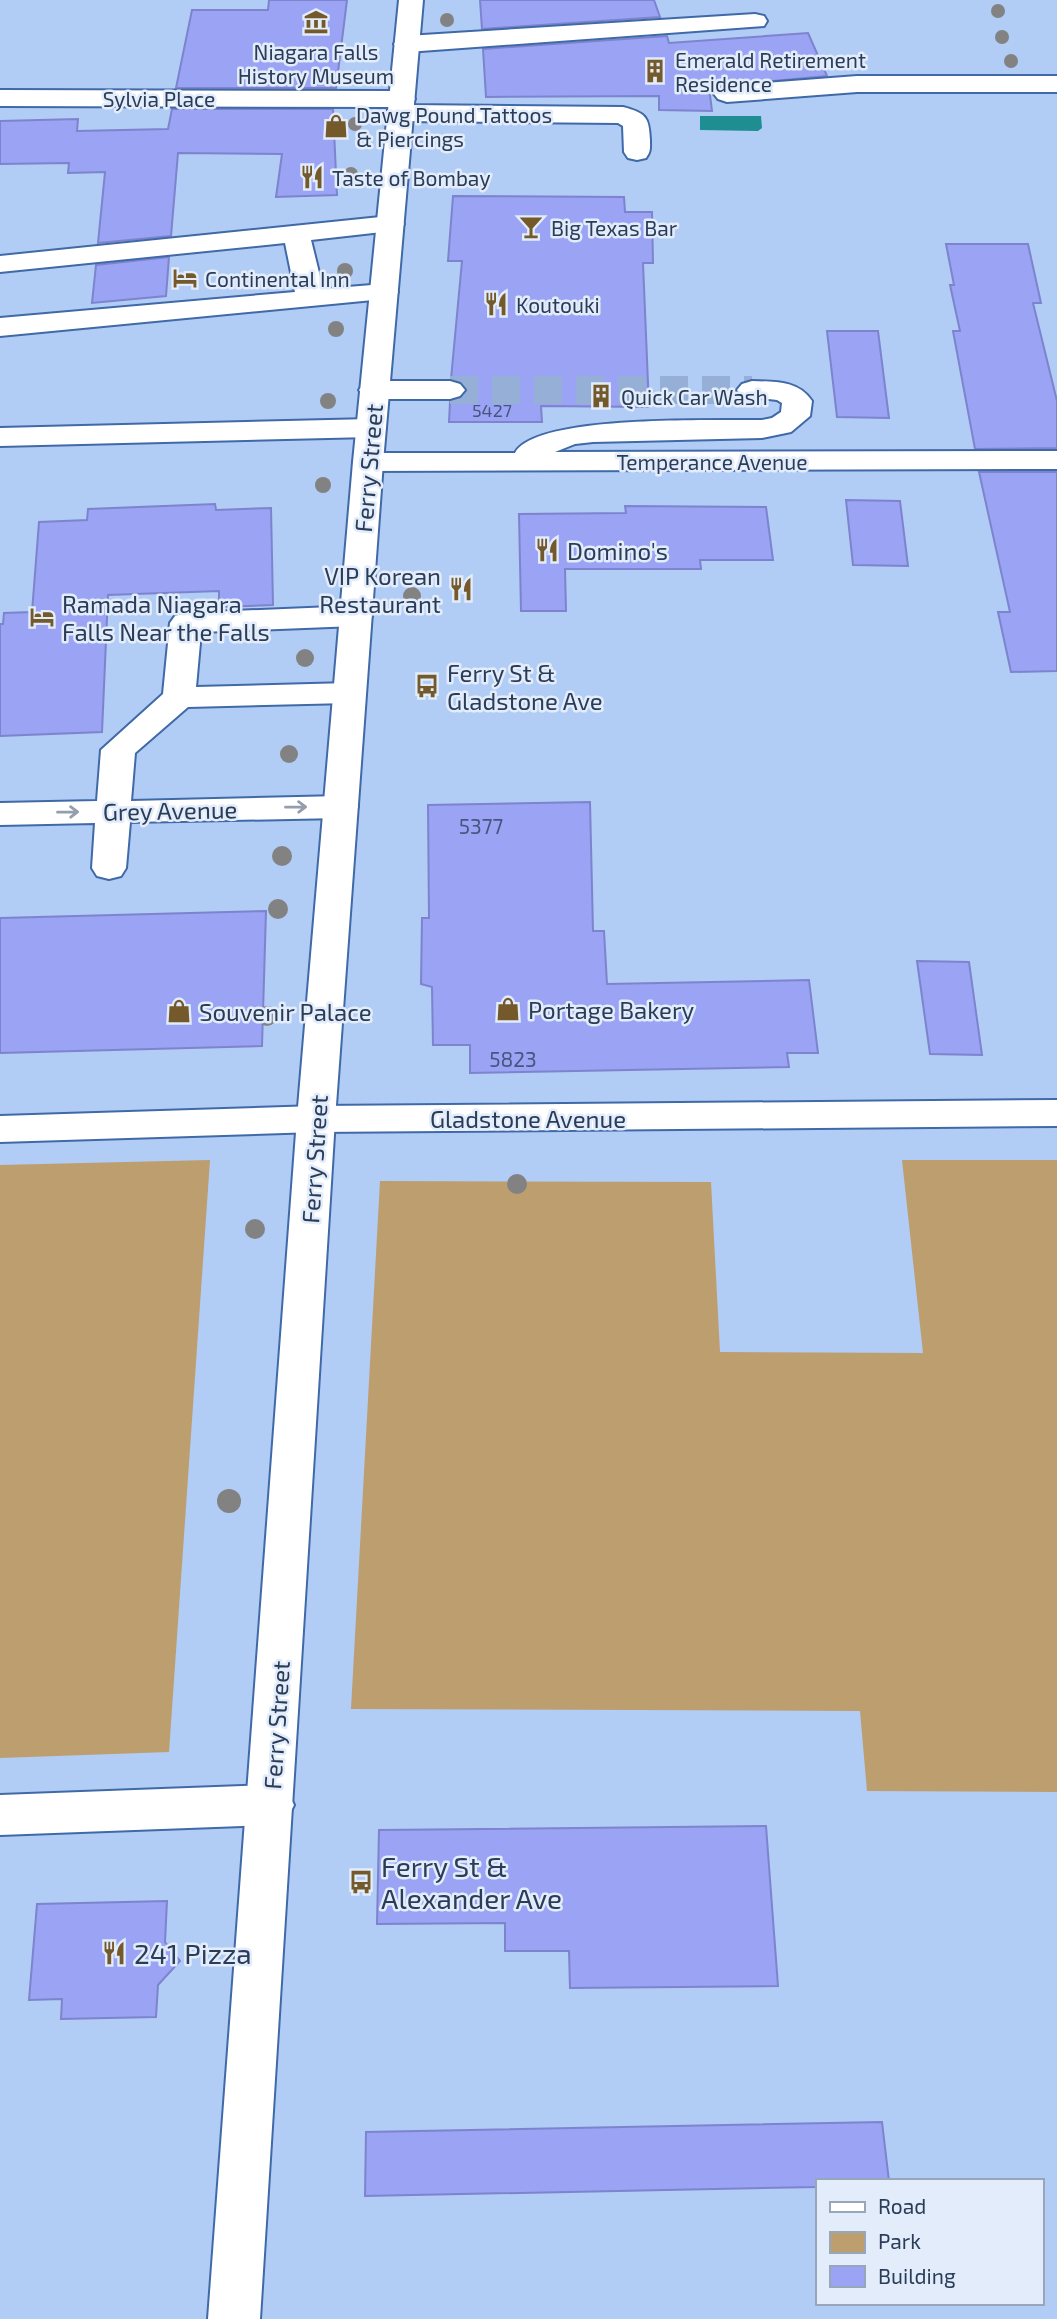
<svg xmlns="http://www.w3.org/2000/svg" width="1057" height="2319" font-family="'Exo 2',sans-serif">
  <rect width="100%" height="100%" fill="#b1ccf5"/>
  <g fill="#bd9e6e">
    <path d="M210,1160L169,1752L0,1758V1165Z"/>
    <path d="M902,1160H1057V1792L867,1791L860,1711L351,1709L380,1181L711,1182L720,1352L923,1353Z"/>
  </g>
  <path fill="#1e8e92" d="M700,116H761L762,128L758,131L700,130Z"/>
  <g fill="#9aa3f4" stroke="#7d84cd" stroke-width="2">
    <path d="M269,0H347L336,88H176L192,10H268Z"/>
    <path d="M480,0H654L660,17L482,29Z"/>
    <path d="M808,33L827,76L709,87L712,111L659,110V96L486,97L483,49L667,36L669,43Z"/>
    <path d="M172,109H333L337,195L276,197L282,154L178,153L171,236L98,243L105,172L68,173L69,163L0,164V121L78,119L77,131L168,129Z"/>
    <path d="M453,196L624,197L625,212H652L653,263H643L649,407L541,406L542,422H449L450,402L462,398L468,390L462,382L451,379L462,261H448Z"/>
    <path d="M946,244H1028L1041,303H1033L1057,401V448L975,449L953,331H960L950,285H954Z"/>
    <path d="M169,257L166,296L92,303L96,265Z"/>
    <path d="M827,331H878L889,418L837,417Z"/>
    <path d="M979,472H1057V671L1011,672L998,612H1010Z"/>
    <path d="M846,500L900,501L908,566L853,565Z"/>
    <path d="M215,504L216,510L271,508L273,605L219,607V591L108,595L102,732L0,736V624H3L4,613L32,612L39,522L87,520L88,509Z"/>
    <path d="M625,506L766,507L773,560H700L701,569H565L566,611H521L519,514L626,513Z"/>
    <path d="M590,802L593,931H604L607,984L809,980L818,1053H787L789,1067L470,1073V1045H433L432,987L421,984L422,918H429L428,805Z"/>
    <path d="M266,911L262,1046L0,1053V918Z"/>
    <path d="M917,961L969,962L982,1055L930,1054Z"/>
    <path d="M766,1826L778,1986L570,1988L569,1951H505V1923L377,1924L379,1830Z"/>
    <path d="M167,1901L165,1942L180,1961L158,1985L156,2017L61,2019L62,1999L29,2000L37,1904Z"/>
    <path d="M882,2122L889,2181H817V2187L365,2196L366,2132Z"/>
  </g>
  <g fill="none" stroke-linecap="round" stroke-linejoin="round">
    <path stroke="#96afd6" stroke-width="28" stroke-dasharray="28 14" stroke-linecap="butt" d="M450,390H752"/>
    <g stroke="#4069a7" stroke-width="4">
      <g id="minor">
        <path d="M755,14L764,16L767,21L764,26L407,52L398,49L394,44L398,39L407,36Z"/>
        <path d="M857,76H1057V92H857L727,102L718,99L714,94L718,89L727,86Z"/>
        <path d="M0,90L402,91L411,94L415,99L408,105L623,107C646,113 649,117 650,140C650,148 651,151 646,158L637,160L628,158L624,152L623,126L618,123L401,121L392,118L388,113L395,107L0,106Z"/>
        <path d="M390,216L400,218L404,224L400,230L311,240L323,289L384,284L394,286L398,292L394,298L0,336V318L295,292L285,243L0,272V256Z"/>
        <path d="M374,381H450L460,384L465,390L460,396L450,399H374L364,396L359,390L364,384Z"/>
        <path d="M752,381C775,382 798,380 812,401L810,416L791,432L762,438L593,442L575,444L555,452L1057,451V469L368,471L357,468L353,462L357,456L368,453H515C535,414 718,421 762,420L772,418L781,412L782,403L777,400L742,396L737,390L742,384Z"/>
        <path d="M371,419L381,422L386,428L381,434L371,437L0,446V428Z"/>
        <path d="M356,606L367,609L372,616L367,623L356,626L201,632L196,687L349,683L361,686L365,693L361,700L349,703L188,707L135,753L131,801L341,796L353,799L358,807L353,815L341,818L130,822L126,868L121,876L109,879L97,876L92,868L95,823L0,825V803L97,801L101,750L163,694L170,623L175,616L186,613Z"/>
        <path d="M1057,1100V1126L316,1132L0,1142V1116L316,1106Z"/>
        <path d="M271,1785L287,1791L294,1805L287,1819L271,1825L0,1835V1795Z"/>
      </g>
    </g>
    <g stroke="#4069a7" stroke-width="4">
      <path id="major" d="M399,0H423L383,462L335,1119L260,2319H208L297,1119L353,462Z"/>
    </g>
    <use href="#minor" fill="#fff" fill-rule="evenodd"/>
    <use href="#major" fill="#fff" fill-rule="evenodd"/>
  </g>
  <g fill="#828282">
    <circle cx="998" cy="11" r="7"/>
    <circle cx="447" cy="20" r="7"/>
    <circle cx="1002" cy="37" r="7"/>
    <circle cx="1011" cy="61" r="7"/>
    <circle cx="355" cy="124" r="7"/>
    <circle cx="351" cy="174" r="7"/>
    <circle cx="345" cy="271" r="8"/>
    <circle cx="336" cy="329" r="8"/>
    <circle cx="328" cy="401" r="8"/>
    <circle cx="323" cy="485" r="8"/>
    <circle cx="412" cy="596" r="9"/>
    <circle cx="305" cy="658" r="9"/>
    <circle cx="289" cy="754" r="9"/>
    <circle cx="282" cy="856" r="10"/>
    <circle cx="278" cy="909" r="10"/>
    <circle cx="267" cy="1016" r="10"/>
    <circle cx="517" cy="1184" r="10"/>
    <circle cx="255" cy="1229" r="10"/>
    <circle cx="229" cy="1501" r="12"/>
  </g>
  <defs><path id="oneway-shaft" d="M-6 0H5M1.5-3L5.5 0L1.5 3" fill="none" stroke-width="1.6" stroke-linecap="round" stroke-linejoin="round" transform="scale(1.75)"/></defs>
  <g stroke="#949eac">
    <use href="#oneway-shaft" transform="translate(296 807) rotate(-1)"/>
    <use href="#oneway-shaft" transform="translate(68 812) rotate(-1)"/>
  </g>
  <defs>
    <g id="museum-bare" transform="scale(1.89)"><path d="M0-6L6-3V-2H-6V-3ZM-5-1h2V3h-2ZM-1-1h2V3h-2ZM3-1h2V3H3ZM-6 4H6V6H-6Z" fill="#74592b" stroke="#e2ecfa" stroke-width="2.5" paint-order="stroke"/></g>
    <g id="building-bare" transform="scale(1.89)"><path d="M-4-6H4V6H1V3H-1V6H-4ZM-2.5-4.3h1.7v1.8h-1.7ZM.8-4.3h1.7v1.8H.8ZM-2.5-1h1.7V.8h-1.7ZM.8-1h1.7V.8H.8Z" fill="#74592b" stroke="#e2ecfa" stroke-width="2.5" paint-order="stroke"/></g>
    <g id="shop-bare" transform="scale(1.89)"><path d="M-5-2.5h2.3a2.7 3.5 0 0 1 5.4 0H5L5.5 6h-11ZM-1.5-2.5h3a1.5 2.3 0 0 0-3 0Z" fill="#74592b" stroke="#e2ecfa" stroke-width="2.5" paint-order="stroke"/></g>
    <g id="restaurant-bare" transform="scale(1.89)"><path d="M-5-6h1v4h1v-4h1v4h1v-4h1v5L-1.5 .5V6h-2V.5L-5-1ZM5-6V6H3V1.5H1.5Q1.5-4 5-6Z" fill="#74592b" stroke="#e2ecfa" stroke-width="2.5" paint-order="stroke"/></g>
    <g id="bar-bare" transform="scale(1.89)"><path d="M-6-5H6L.8 .8V4.5H3.5V6h-7V4.5H-.8V.8Z" fill="#74592b" stroke="#e2ecfa" stroke-width="2.5" paint-order="stroke"/></g>
    <g id="hotel-bare" transform="scale(1.89)"><path d="M-6-4.5h1.5V1H6V5H4.5V3h-9V5H-6ZM-4 0a1.8 1.8 0 1 1 3.6 0ZM.5 0V-2.5h3Q6-2.5 6 0Z" fill="#74592b" stroke="#e2ecfa" stroke-width="2.5" paint-order="stroke"/></g>
    <g id="bus-bare" transform="scale(1.89)"><path d="M-5-6H5V4H4V6H2V4H-2V6H-4V4H-5ZM-3.5-4V0h7V-4ZM-3.5 1.2v1.5H-2V1.2ZM2 1.2v1.5H3.5V1.2Z" fill="#74592b" stroke="#e2ecfa" stroke-width="2.5" paint-order="stroke"/></g>
  </defs>
  <g fill-rule="evenodd">
    <use href="#museum-bare" x="316" y="22"/>
    <use href="#building-bare" x="655" y="71"/>
    <use href="#shop-bare" x="336" y="126"/>
    <use href="#restaurant-bare" x="312" y="177"/>
    <use href="#bar-bare" x="531" y="227"/>
    <use href="#hotel-bare" x="185" y="278"/>
    <use href="#restaurant-bare" x="496" y="304"/>
    <use href="#building-bare" x="601" y="396"/>
    <use href="#restaurant-bare" x="547" y="550"/>
    <use href="#restaurant-bare" x="461" y="589"/>
    <use href="#hotel-bare" x="42" y="617"/>
    <use href="#bus-bare" x="427" y="686"/>
    <use href="#shop-bare" x="508" y="1009"/>
    <use href="#shop-bare" x="179" y="1011"/>
    <use href="#bus-bare" x="361" y="1882"/>
    <use href="#restaurant-bare" x="114" y="1953"/>
  </g>
  <g text-anchor="middle" dominant-baseline="central" stroke-width="5" stroke-linejoin="round" paint-order="stroke">
    <g font-size="18" fill="#46567f">
      <text x="492" y="410">5427</text>
    </g>
    <g font-size="21" fill="#2a3c58" stroke="#e2ecfa" text-anchor="start">
      <text x="316" y="51" text-anchor="middle">Niagara Falls<tspan x="316" dy="24">History Museum</tspan></text>
      <text x="675" y="59">Emerald Retirement<tspan x="675" dy="24">Residence</tspan></text>
      <text x="356" y="114">Dawg Pound Tattoos<tspan x="356" dy="24">&amp; Piercings</tspan></text>
      <text x="332" y="177">Taste of Bombay</text>
      <text x="551" y="227">Big Texas Bar</text>
      <text x="205" y="278">Continental Inn</text>
      <text x="516" y="304">Koutouki</text>
      <text x="621" y="396">Quick Car Wash</text>
    </g>
    <g font-size="21" fill="#2a3c58" stroke="#e2ecfa">
      <text x="159" y="98">Sylvia Place</text>
      <text x="712" y="461">Temperance Avenue</text>
    </g>
    <g font-size="21" fill="#46567f">
      <text x="481" y="825">5377</text>
      <text x="513" y="1058">5823</text>
    </g>
    <g font-size="24" fill="#2a3c58" stroke="#e2ecfa">
      <text transform="translate(368 468) rotate(-85)">Ferry Street</text>
      <text transform="translate(170 810) rotate(-1)">Grey Avenue</text>
      <text x="528" y="1118">Gladstone Avenue</text>
      <text transform="translate(314 1159) rotate(-86)">Ferry Street</text>
      <text transform="translate(276 1725) rotate(-86)">Ferry Street</text>
    </g>
    <g font-size="24" fill="#2a3c58" stroke="#e2ecfa" text-anchor="start">
      <text x="567" y="550">Domino's</text>
      <text x="441" y="575" text-anchor="end">VIP Korean<tspan x="441" dy="28">Restaurant</tspan></text>
      <text x="62" y="603">Ramada Niagara<tspan x="62" dy="28">Falls Near the Falls</tspan></text>
      <text x="447" y="672">Ferry St &amp;<tspan x="447" dy="28">Gladstone Ave</tspan></text>
      <text x="528" y="1009">Portage Bakery</text>
      <text x="199" y="1011">Souvenir Palace</text>
    </g>
    <g font-size="28" fill="#2a3c58" stroke="#e2ecfa" text-anchor="start">
      <text x="381" y="1866">Ferry St &amp;<tspan x="381" dy="32">Alexander Ave</tspan></text>
      <text x="134" y="1953">241 Pizza</text>
    </g>
  </g>
  <rect x="816" y="2179" width="228" height="126" fill="#e2ecfa" stroke="#98a6b9" stroke-width="2"/>
  <rect x="830" y="2202" width="35" height="10" fill="#ffffff" stroke="#98a6b9" stroke-width="2"/>
  <text x="878" y="2214" font-size="21" fill="#2a3c58">Road</text>
  <rect x="830" y="2232" width="35" height="21" fill="#bd9e6e" stroke="#98a6b9" stroke-width="2"/>
  <text x="878" y="2249" font-size="21" fill="#2a3c58">Park</text>
  <rect x="830" y="2266" width="35" height="21" fill="#9aa3f4" stroke="#98a6b9" stroke-width="2"/>
  <text x="878" y="2284" font-size="21" fill="#2a3c58">Building</text>
</svg>
